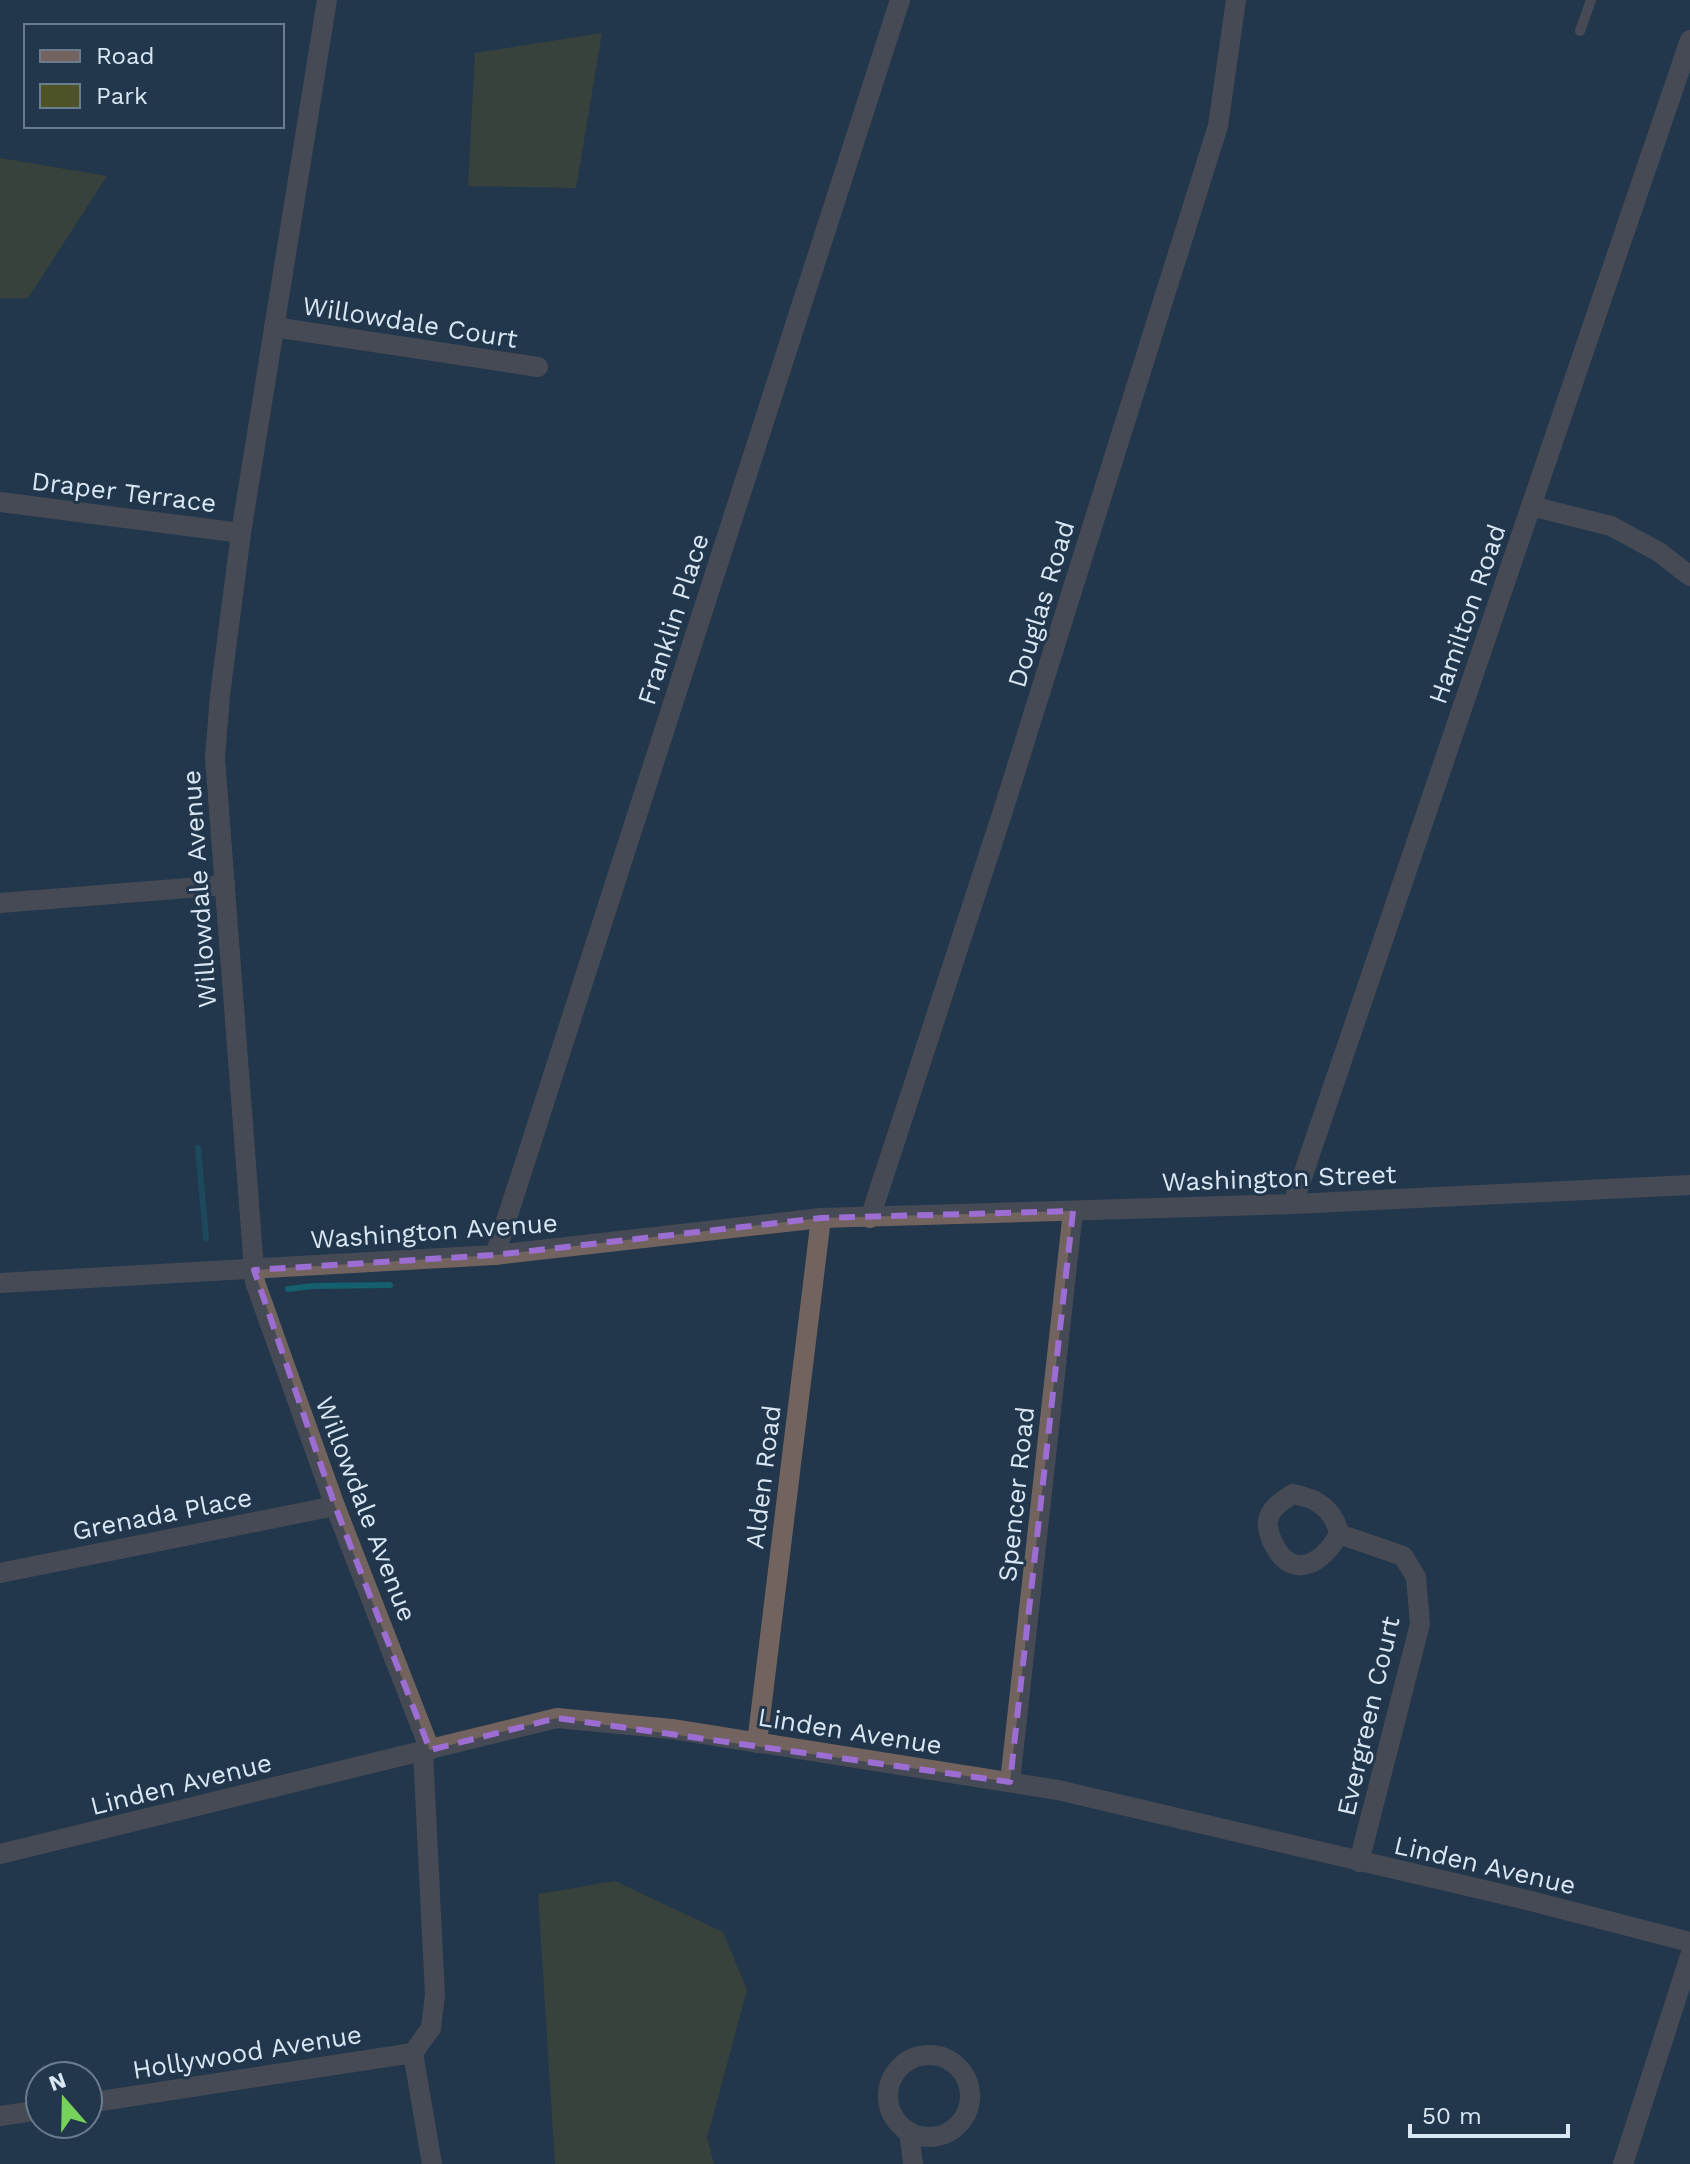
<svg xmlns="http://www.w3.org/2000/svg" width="1690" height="2164" font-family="'Work Sans',sans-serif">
  <rect width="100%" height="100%" fill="#22364c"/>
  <g fill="#4f5127">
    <path d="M602,33L576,188L468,186L475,53Z"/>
    <path d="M0,158L107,176L28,298H0Z"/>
    <path d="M615,1881L723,1932L747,1990L707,2138L714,2164H555L538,1894Z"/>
  </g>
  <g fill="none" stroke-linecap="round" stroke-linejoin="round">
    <g stroke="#15606d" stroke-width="6">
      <path d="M198,1148L206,1238"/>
      <path d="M288,1289L313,1286L390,1285"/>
    </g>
    <path stroke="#72635e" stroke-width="10" d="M1580,31L1591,0"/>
    <g stroke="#72635e" stroke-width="20">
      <path d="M327,0L241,533L220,695L215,758L255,1282L335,1506L430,1750"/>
      <path d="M274,327L538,367"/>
      <path d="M0,502L241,533"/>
      <path d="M1531,506L1611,526L1659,552L1690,576"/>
      <path d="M0,903L225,885"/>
      <path d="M1293,1204L1690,40"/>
      <path d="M870,1218L1001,817L1218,126L1236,0"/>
      <path d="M495,1255L900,0"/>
      <path d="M0,1283L495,1255L821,1218L1293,1204L1690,1185"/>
      <path d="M1293,1494C1317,1498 1334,1509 1339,1534C1324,1561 1294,1583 1274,1545C1271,1540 1267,1527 1268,1521C1270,1508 1282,1501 1293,1494Z"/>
      <path d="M1339,1534L1403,1556L1416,1577L1420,1624L1359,1862"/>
      <path d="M0,1573L335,1506"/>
      <path d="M757,1743L821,1218"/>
      <path d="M423,1752L435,1995L431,2028L413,2053L432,2164"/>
      <path d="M1010,1782L1073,1211"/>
      <path d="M0,1854L557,1718L672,1729L1058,1790L1531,1901L1690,1942"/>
      <circle cx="929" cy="2096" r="41"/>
      <path d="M88,2103L413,2053"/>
      <path d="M0,2116L40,2110"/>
      <path d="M909,2132L913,2164"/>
    </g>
    <path stroke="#72635e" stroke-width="20" d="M1623,2164L1690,1956"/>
  </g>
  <path d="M0 0H1690V2164H0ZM1073,1211L1010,1782L557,1718L430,1750L335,1506L254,1270L495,1255L821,1218Z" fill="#22364c" fill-opacity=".55" fill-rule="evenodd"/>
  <path fill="none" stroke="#9c6dd2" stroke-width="6" stroke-dasharray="16 10" stroke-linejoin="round" d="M1073,1211L1010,1782L557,1718L430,1750L335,1506L254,1270L495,1255L821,1218Z"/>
  <g text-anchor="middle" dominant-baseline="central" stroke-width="6" stroke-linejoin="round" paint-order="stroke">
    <g font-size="26" fill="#d9e6f4" stroke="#22364c">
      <text transform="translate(410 322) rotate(9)">Willowdale Court</text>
      <text transform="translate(124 492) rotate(7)">Draper Terrace</text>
      <text transform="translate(1041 604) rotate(-73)">Douglas Road</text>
      <text transform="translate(1467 614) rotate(-71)">Hamilton Road</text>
      <text transform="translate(673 619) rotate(-72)">Franklin Place</text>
      <text transform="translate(199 889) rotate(-94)">Willowdale Avenue</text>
      <text transform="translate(1279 1178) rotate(-2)">Washington Street</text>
      <text transform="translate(434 1231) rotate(-4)">Washington Avenue</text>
      <text transform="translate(763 1477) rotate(-83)">Alden Road</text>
      <text transform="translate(1016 1494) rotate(-84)">Spencer Road</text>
      <text transform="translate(366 1509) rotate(69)">Willowdale Avenue</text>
      <text transform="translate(162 1514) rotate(-11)">Grenada Place</text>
      <text transform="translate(1368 1716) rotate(-77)">Evergreen Court</text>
      <text transform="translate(850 1731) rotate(9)">Linden Avenue</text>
      <text transform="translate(181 1784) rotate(-14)">Linden Avenue</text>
      <text transform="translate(1485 1865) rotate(13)">Linden Avenue</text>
      <text transform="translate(247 2052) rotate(-9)">Hollywood Avenue</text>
    </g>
  </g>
  <rect x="24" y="24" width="260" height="104" fill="#22364c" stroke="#6b7c8f" stroke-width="2"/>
  <rect x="40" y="50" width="40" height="12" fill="#72635e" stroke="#6b7c8f" stroke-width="2"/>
  <text x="96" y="64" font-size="24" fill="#d9e6f4">Road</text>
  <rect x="40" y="84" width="40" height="24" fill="#4f5127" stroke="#6b7c8f" stroke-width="2"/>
  <text x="96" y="104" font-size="24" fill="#d9e6f4">Park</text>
  <g transform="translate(64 2100) rotate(340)"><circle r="38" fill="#22364c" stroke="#6b7c8f" stroke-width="2"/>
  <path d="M0-6L14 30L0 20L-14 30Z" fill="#75d25b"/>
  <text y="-12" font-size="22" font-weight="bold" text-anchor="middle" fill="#d9e6f4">N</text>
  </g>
  <path d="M1410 2124v12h158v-12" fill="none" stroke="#d9e6f4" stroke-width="4"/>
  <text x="1422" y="2124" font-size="24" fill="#d9e6f4" stroke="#22364c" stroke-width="6" paint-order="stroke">50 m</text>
</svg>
